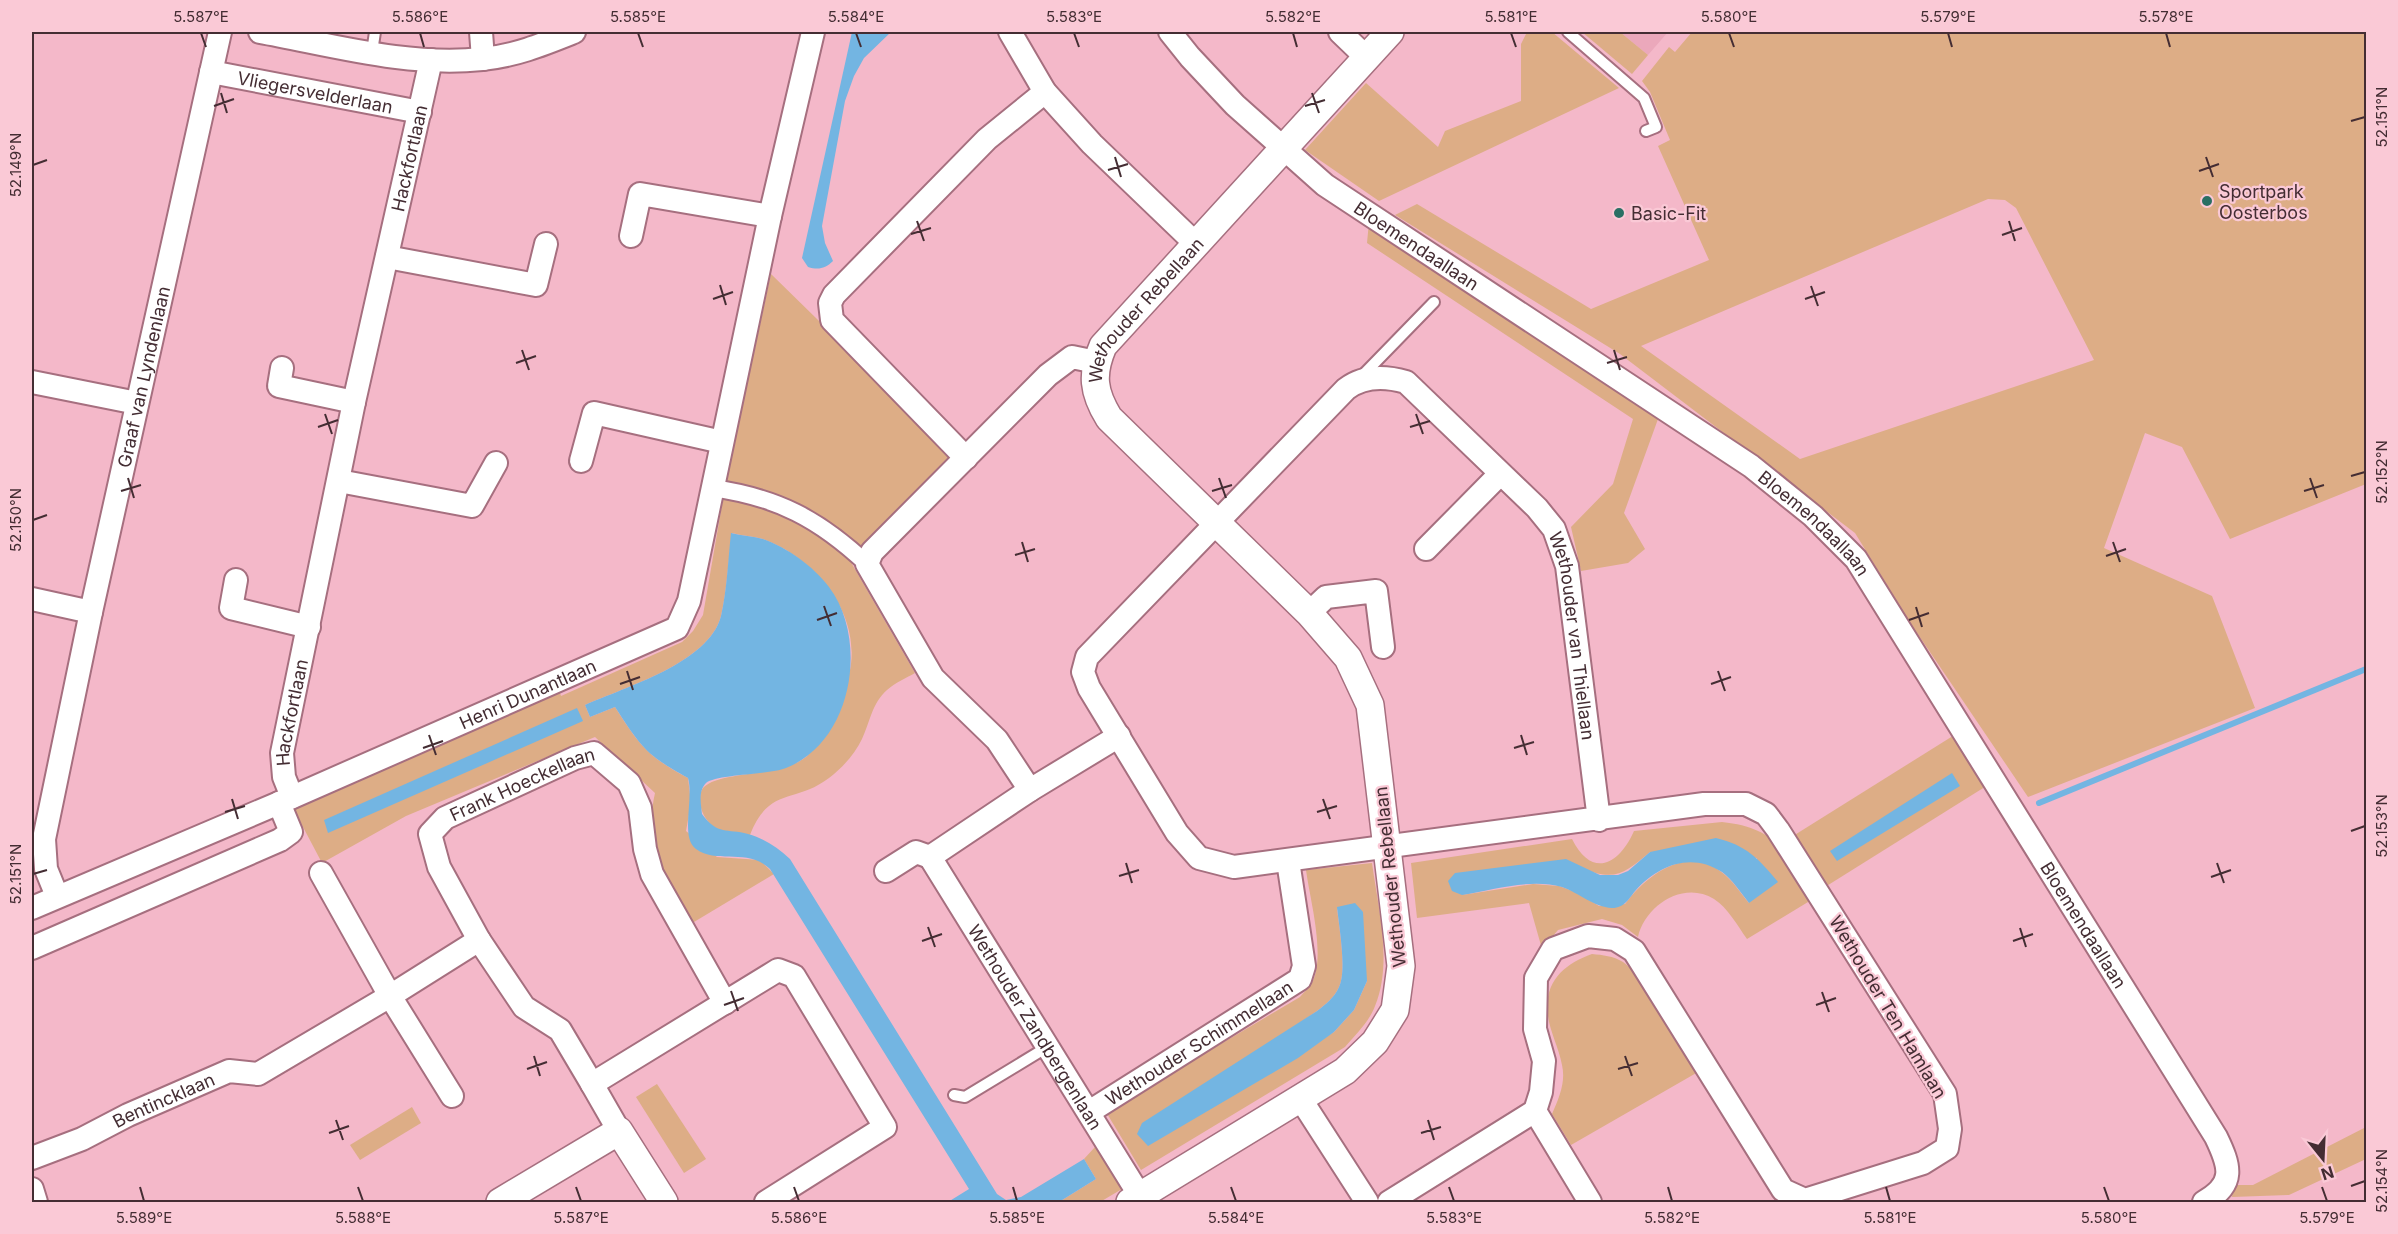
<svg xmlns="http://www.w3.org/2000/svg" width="2398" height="1234" font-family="Inter,sans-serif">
  <rect width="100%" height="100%" fill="#f4b8c9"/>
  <path fill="#eba8bb" d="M1620,32H1668L1648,55Z"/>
  <g fill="#ddad86" fill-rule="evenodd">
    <path d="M1527,32H1552L1619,88L1379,201L1305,150L1366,83L1438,147L1445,131L1521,101V44Z"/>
    <path d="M1582,32H1620L1648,55L1632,74Z"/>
    <path d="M1692,32H2366V484L2230,539L2182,447L2145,433L2104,548L2212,596L2255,708L2028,797L1911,624L1855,533L1620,354L1395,215L1417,204L1591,309L1709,260L1658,146L1670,140L1650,92L1642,81L1669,47L1675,52ZM1988,199L2005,200L2016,208L2094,360L1800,459L1641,346Z"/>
    <path d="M1369,222L1662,408L1624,513L1645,549L1628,563L1581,571L1571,527L1613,484L1633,419L1367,243Z"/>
    <path d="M771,274L956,455L852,564L915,673C906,678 895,683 887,690C872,703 870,722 862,739C855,754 842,768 829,778C795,804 769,786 750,835C742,833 731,835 723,832C708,827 696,808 701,792C708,769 787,779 809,754C818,743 824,722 830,709C837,696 850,678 851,664C858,608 812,557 763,539C753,536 742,536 732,533C728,561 727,590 721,616C709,663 625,687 585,705L590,717L615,707C640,746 647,756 688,778L691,803L686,831L717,857L760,860L774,874L689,925C666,881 643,844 655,793L595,737L406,816L322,863L293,808L559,690L561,696L682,642L693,631L703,615L727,476Z"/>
    <path d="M1956,734L1988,785L1825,887L1793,836Z"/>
    <path d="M1722,822C1780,828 1786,855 1813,899L1747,939C1737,925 1728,908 1714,899C1683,880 1645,906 1638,937L1622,925L1602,919L1558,930L1542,949L1529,903L1417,918L1411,863L1572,839C1592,879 1619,865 1634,831ZM1650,852L1757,858L1749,903C1741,894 1734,882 1724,874C1689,843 1647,874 1625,904L1599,906L1578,893L1559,886L1533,884L1462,895L1584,869C1616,882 1626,872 1650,852Z"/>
    <path d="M1372,863C1378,908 1393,962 1375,1006C1369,1022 1356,1034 1345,1047L1141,1170L1106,1112L1300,997C1303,993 1309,988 1312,983C1326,956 1310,900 1306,870ZM1337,908L1367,981L1354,1010L1334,1032L1148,1145L1138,1134L1317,1011C1326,1004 1334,998 1339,987C1347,970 1339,927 1337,908Z"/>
    <path d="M1592,954C1603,955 1613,956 1623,962C1646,978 1682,1046 1698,1072L1571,1145L1552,1114C1559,1098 1566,1082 1562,1065C1559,1048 1550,1032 1548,1016C1543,982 1564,964 1592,954Z"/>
    <path d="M657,1084L706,1159L684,1173L636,1097Z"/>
    <path d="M412,1107L421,1123L360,1160L350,1145Z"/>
    <path d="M2366,1127V1159L2289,1195L2232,1197L2233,1185H2253Z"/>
    <path d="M1095,1147L1122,1189L1100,1202H1059L1096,1179L1084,1159Z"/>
  </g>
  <g fill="#73b5e2">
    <path d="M852,32H891L864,58L854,76L845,101L822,226L825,243L833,261C825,269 818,270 808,267L802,258Z"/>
    <path d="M731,533C742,536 753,536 763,539C788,548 813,566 829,587C869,640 853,742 786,768C768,775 717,774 706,783C698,791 701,804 702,814C718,836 727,828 748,834C765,839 777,847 790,859L997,1194L1006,1200L1021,1197L1084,1159L1096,1179L1059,1202H948L969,1189L770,869C747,847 718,865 696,849C680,838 694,799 688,778C646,755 641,747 615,707L590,717L585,705C625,687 709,663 721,616C727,590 728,560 731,533Z"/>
    <path d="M577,708L583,721L328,833L324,820Z"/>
    <path d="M1952,773L1960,786L1837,861L1830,851Z"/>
    <path d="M1716,838C1746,845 1759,859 1778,882L1749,903C1741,893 1732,879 1722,872C1691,852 1659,865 1636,890C1629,898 1625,908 1612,908C1594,907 1579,893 1562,887C1530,878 1493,890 1462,895L1452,891L1448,881L1455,873L1566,859L1600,875H1618L1628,871L1650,852Z"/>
    <path d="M1355,903L1363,912L1367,981L1354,1010L1334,1032L1298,1058L1148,1146L1137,1134L1142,1123L1317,1011C1326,1004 1334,998 1339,987C1347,970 1339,927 1337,907Z"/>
  </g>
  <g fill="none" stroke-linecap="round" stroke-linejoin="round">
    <path stroke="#73b5e2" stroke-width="6" d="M2039,803L2366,669"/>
    <g stroke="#a66f7f" stroke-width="14">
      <g id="service">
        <path d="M1568,32L1644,98L1656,127L1646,131"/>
        <path d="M372,52L375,32"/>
        <path d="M1361,377L1434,302"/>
        <path d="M954,1095L965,1097L1049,1046"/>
      </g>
    </g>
    <g stroke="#a66f7f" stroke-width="20">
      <path id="pedestrian" d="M712,488C777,497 819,519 867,564"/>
    </g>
    <g stroke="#a66f7f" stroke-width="26">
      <g id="minor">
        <path d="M260,32C332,45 408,67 482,59C515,56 544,44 574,32"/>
        <path d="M481,32L483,59"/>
        <path d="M1010,32L1045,92L1092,144L1195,243"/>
        <path id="s1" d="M1170,32L1190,57L1235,105L1325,185L1751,466L1813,516L1856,559L2216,1137C2230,1166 2236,1184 2204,1202"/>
        <path d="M1340,32L1367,58"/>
        <path id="s2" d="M211,72L420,112"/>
        <path d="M631,236L640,194L770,216"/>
        <path d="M387,257L536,285L546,244"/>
        <path d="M282,368L279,386L354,402"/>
        <path d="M32,382L137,403"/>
        <path d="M966,458L832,320L830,303L834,295L987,139L1045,92"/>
        <path d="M581,461L594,413L722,442"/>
        <path d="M339,481L472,506L496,463"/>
        <path d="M1426,549L1500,474"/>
        <path d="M236,580L231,608L309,627"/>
        <path d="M32,599L91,612"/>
        <path d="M1309,613L1326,597L1376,591L1383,647"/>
        <path d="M1030,790L997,740L933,678L867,564L872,552L1048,375L1072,357L1096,362"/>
        <path id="s3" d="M292,797L284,777L282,753L354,402L431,60"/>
        <path id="s4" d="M930,857L1140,1196"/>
        <path d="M886,871L916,852L930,857L1030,790L1119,736"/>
        <path d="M321,873L390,996L479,940L524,1007L560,1030L592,1084"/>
        <path id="s5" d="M57,896L46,869L44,839L91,612L220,32"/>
        <path id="s6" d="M32,908L279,803L677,628L689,601L770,216L813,32"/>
        <path id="s7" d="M479,940L439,867L430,834L445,818L575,758L594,753L629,783L640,808L645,849L652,874L725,1003"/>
        <path d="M32,948L280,840L291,832L279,803"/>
        <path d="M1300,1098L1367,1202"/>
        <path d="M1535,1111L1590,1202"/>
        <path id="s8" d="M1089,1112L1300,979L1304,966L1288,861"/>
        <path d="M619,1131L592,1084L778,970L794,976L885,1127L766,1202"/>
        <path id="s9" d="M32,1158L82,1139L128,1115L229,1071L258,1074L390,996L452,1096"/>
        <path d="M32,1189L36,1202"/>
        <path id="s10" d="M1389,1202L1535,1111L1541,1092L1544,1061L1535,1029L1536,978L1553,949L1588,936L1615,939L1634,951L1783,1190L1805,1200L1923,1163L1947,1148L1950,1129L1945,1094L1778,830L1766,814L1746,804H1704L1234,867L1199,858L1177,833L1089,688L1083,672L1087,657L1346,389C1363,376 1385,376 1406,382L1537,508L1554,529L1567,566L1599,820"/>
      </g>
    </g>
    <g stroke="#a66f7f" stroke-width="30">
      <g id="tertiary">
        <path d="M500,1202L619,1131L664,1202"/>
        <path id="s11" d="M1130,1202L1345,1071L1375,1042L1395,1010L1401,966L1370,705L1348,658L1309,613L1109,418C1093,392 1091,374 1103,346L1390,32"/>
      </g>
    </g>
    <use href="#service" stroke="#fff" stroke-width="10"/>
    <use href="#pedestrian" stroke="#fff" stroke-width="16"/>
    <use href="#minor" stroke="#fff" stroke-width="22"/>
    <use href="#tertiary" stroke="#fff" stroke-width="27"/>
  </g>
  <path fill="none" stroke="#442d33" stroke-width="2" d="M201,33L206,47M420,33L424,47M638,33L643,47M856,33L861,47M1074,33L1079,47M1293,33L1297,47M1511,33L1516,47M1729,33L1734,47M1948,33L1952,47M2166,33L2170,47M221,93L227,113M1312,93L1319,113M214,106L234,99M1305,106L1325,100M2351,121L2365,117M1115,157L1121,177M2206,157L2213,177M33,165L47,160M1108,170L1128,164M2199,171L2219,164M917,221L924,241M2009,221L2015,241M911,234L931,228M2002,235L2022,228M720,285L726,305M1811,286L1818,306M713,299L733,292M1805,299L1825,292M522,350L529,370M1614,350L1620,370M516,363L536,356M1607,363L1627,357M325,414L332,434M1416,414L1423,434M318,427L338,420M1410,427L1430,421M2351,476L2365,472M128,478L134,498M1219,478L1226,498M2310,478L2317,498M121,491L141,485M1212,491L1232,485M2304,491L2324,485M33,520L47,515M1022,542L1028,562M2113,542L2120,562M1015,555L1035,549M2106,556L2126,549M824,606L831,626M1916,607L1922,627M817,620L837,613M1909,620L1929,613M627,671L633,690M1718,671L1725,691M620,684L640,677M1711,684L1731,677M429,735L436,755M1521,735L1527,755M423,748L443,741M1514,748L1534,742M232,799L238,819M1323,799L1330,819M225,812L245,806M1317,812L1337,806M2351,831L2365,826M1126,863L1132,883M2217,863L2224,883M33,874L47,870M1119,876L1139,870M2211,877L2231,870M928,927L935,947M2020,928L2026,947M922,941L942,934M2013,941L2033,934M731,991L738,1011M1822,992L1829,1012M724,1005L744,998M1816,1005L1836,998M534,1056L540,1076M1625,1056L1632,1076M527,1069L547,1062M1618,1069L1638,1063M336,1120L343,1140M1428,1120L1434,1140M329,1133L349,1126M1421,1133L1441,1127M2351,1186L2365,1181M140,1187L144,1201M358,1187L363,1201M576,1187L581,1201M794,1187L799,1201M1013,1187L1017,1201M1231,1187L1236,1201M1449,1187L1454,1201M1668,1187L1672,1201M1886,1187L1890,1201M2104,1187L2109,1201M2322,1187L2327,1201"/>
  <g fill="#2a6f64" stroke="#fac9d6" stroke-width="2">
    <circle cx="2207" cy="201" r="6"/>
    <circle cx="1619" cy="213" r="6"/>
  </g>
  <g text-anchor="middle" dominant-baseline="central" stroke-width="4.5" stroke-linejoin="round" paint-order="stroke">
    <g font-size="18" fill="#442d33" stroke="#fac9d6">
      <text stroke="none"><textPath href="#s2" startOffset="106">Vliegersvelderlaan</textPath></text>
      <text stroke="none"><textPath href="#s3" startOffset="654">Hackfortlaan</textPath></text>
      <text stroke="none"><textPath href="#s1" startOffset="328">Bloemendaallaan</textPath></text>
      <text stroke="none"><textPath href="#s11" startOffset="1158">Wethouder Rebellaan</textPath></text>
      <text stroke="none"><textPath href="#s5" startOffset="532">Graaf van Lyndenlaan</textPath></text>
      <text stroke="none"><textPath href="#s1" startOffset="814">Bloemendaallaan</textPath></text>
      <text stroke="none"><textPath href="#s10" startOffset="2836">Wethouder van Thiellaan</textPath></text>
      <text stroke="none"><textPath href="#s6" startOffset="540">Henri Dunantlaan</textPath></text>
      <text stroke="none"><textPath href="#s3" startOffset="87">Hackfortlaan</textPath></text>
      <text stroke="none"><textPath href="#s7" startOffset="224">Frank Hoeckellaan</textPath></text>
      <text transform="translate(1390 877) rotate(-96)">Wethouder Rebellaan</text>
      <text stroke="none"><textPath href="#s1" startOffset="1300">Bloemendaallaan</textPath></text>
      <text transform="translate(1888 1007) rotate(59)">Wethouder Ten Hamlaan</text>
      <text stroke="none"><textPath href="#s4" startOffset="200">Wethouder Zandbergenlaan</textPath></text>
      <text stroke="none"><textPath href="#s8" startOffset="130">Wethouder Schimmellaan</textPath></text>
      <text stroke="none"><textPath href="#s9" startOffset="144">Bentincklaan</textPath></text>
    </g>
    <g font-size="18" fill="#442d33" stroke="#fac9d6" text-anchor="start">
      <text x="2219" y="191">Sportpark<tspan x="2219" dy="21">Oosterbos</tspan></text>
      <text x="1631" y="213">Basic-Fit</text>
    </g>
  </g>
  <rect width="2398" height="1234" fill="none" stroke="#fac9d6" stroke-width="66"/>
  <g transform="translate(2323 1159) rotate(162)" stroke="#fac9d6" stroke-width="4.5" paint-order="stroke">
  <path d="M0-4.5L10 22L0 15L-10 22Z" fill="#442d33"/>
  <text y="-9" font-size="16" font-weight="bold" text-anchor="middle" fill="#442d33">N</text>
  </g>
  <rect x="33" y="33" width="2332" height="1168" fill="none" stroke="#442d33" stroke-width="2"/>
  <g font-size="15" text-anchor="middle" fill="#442d33">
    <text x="201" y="22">5.587°E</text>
    <text x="420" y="22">5.586°E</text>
    <text x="638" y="22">5.585°E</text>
    <text x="856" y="22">5.584°E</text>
    <text x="1074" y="22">5.583°E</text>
    <text x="1293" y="22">5.582°E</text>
    <text x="1511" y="22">5.581°E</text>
    <text x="1729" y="22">5.580°E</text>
    <text x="1948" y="22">5.579°E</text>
    <text x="2166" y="22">5.578°E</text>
    <text transform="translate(2382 117) rotate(-90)" y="5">52.151°N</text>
    <text transform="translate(16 165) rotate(-90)" y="5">52.149°N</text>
    <text transform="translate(2382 472) rotate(-90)" y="5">52.152°N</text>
    <text transform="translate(16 520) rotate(-90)" y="5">52.150°N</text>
    <text transform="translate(2382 826) rotate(-90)" y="5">52.153°N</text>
    <text transform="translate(16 874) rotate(-90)" y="5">52.151°N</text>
    <text transform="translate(2382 1181) rotate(-90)" y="5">52.154°N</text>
    <text x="144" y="1223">5.589°E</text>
    <text x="363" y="1223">5.588°E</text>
    <text x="581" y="1223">5.587°E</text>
    <text x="799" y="1223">5.586°E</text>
    <text x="1017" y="1223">5.585°E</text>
    <text x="1236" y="1223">5.584°E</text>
    <text x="1454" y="1223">5.583°E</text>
    <text x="1672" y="1223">5.582°E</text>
    <text x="1890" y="1223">5.581°E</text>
    <text x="2109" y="1223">5.580°E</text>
    <text x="2327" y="1223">5.579°E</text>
  </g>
</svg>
